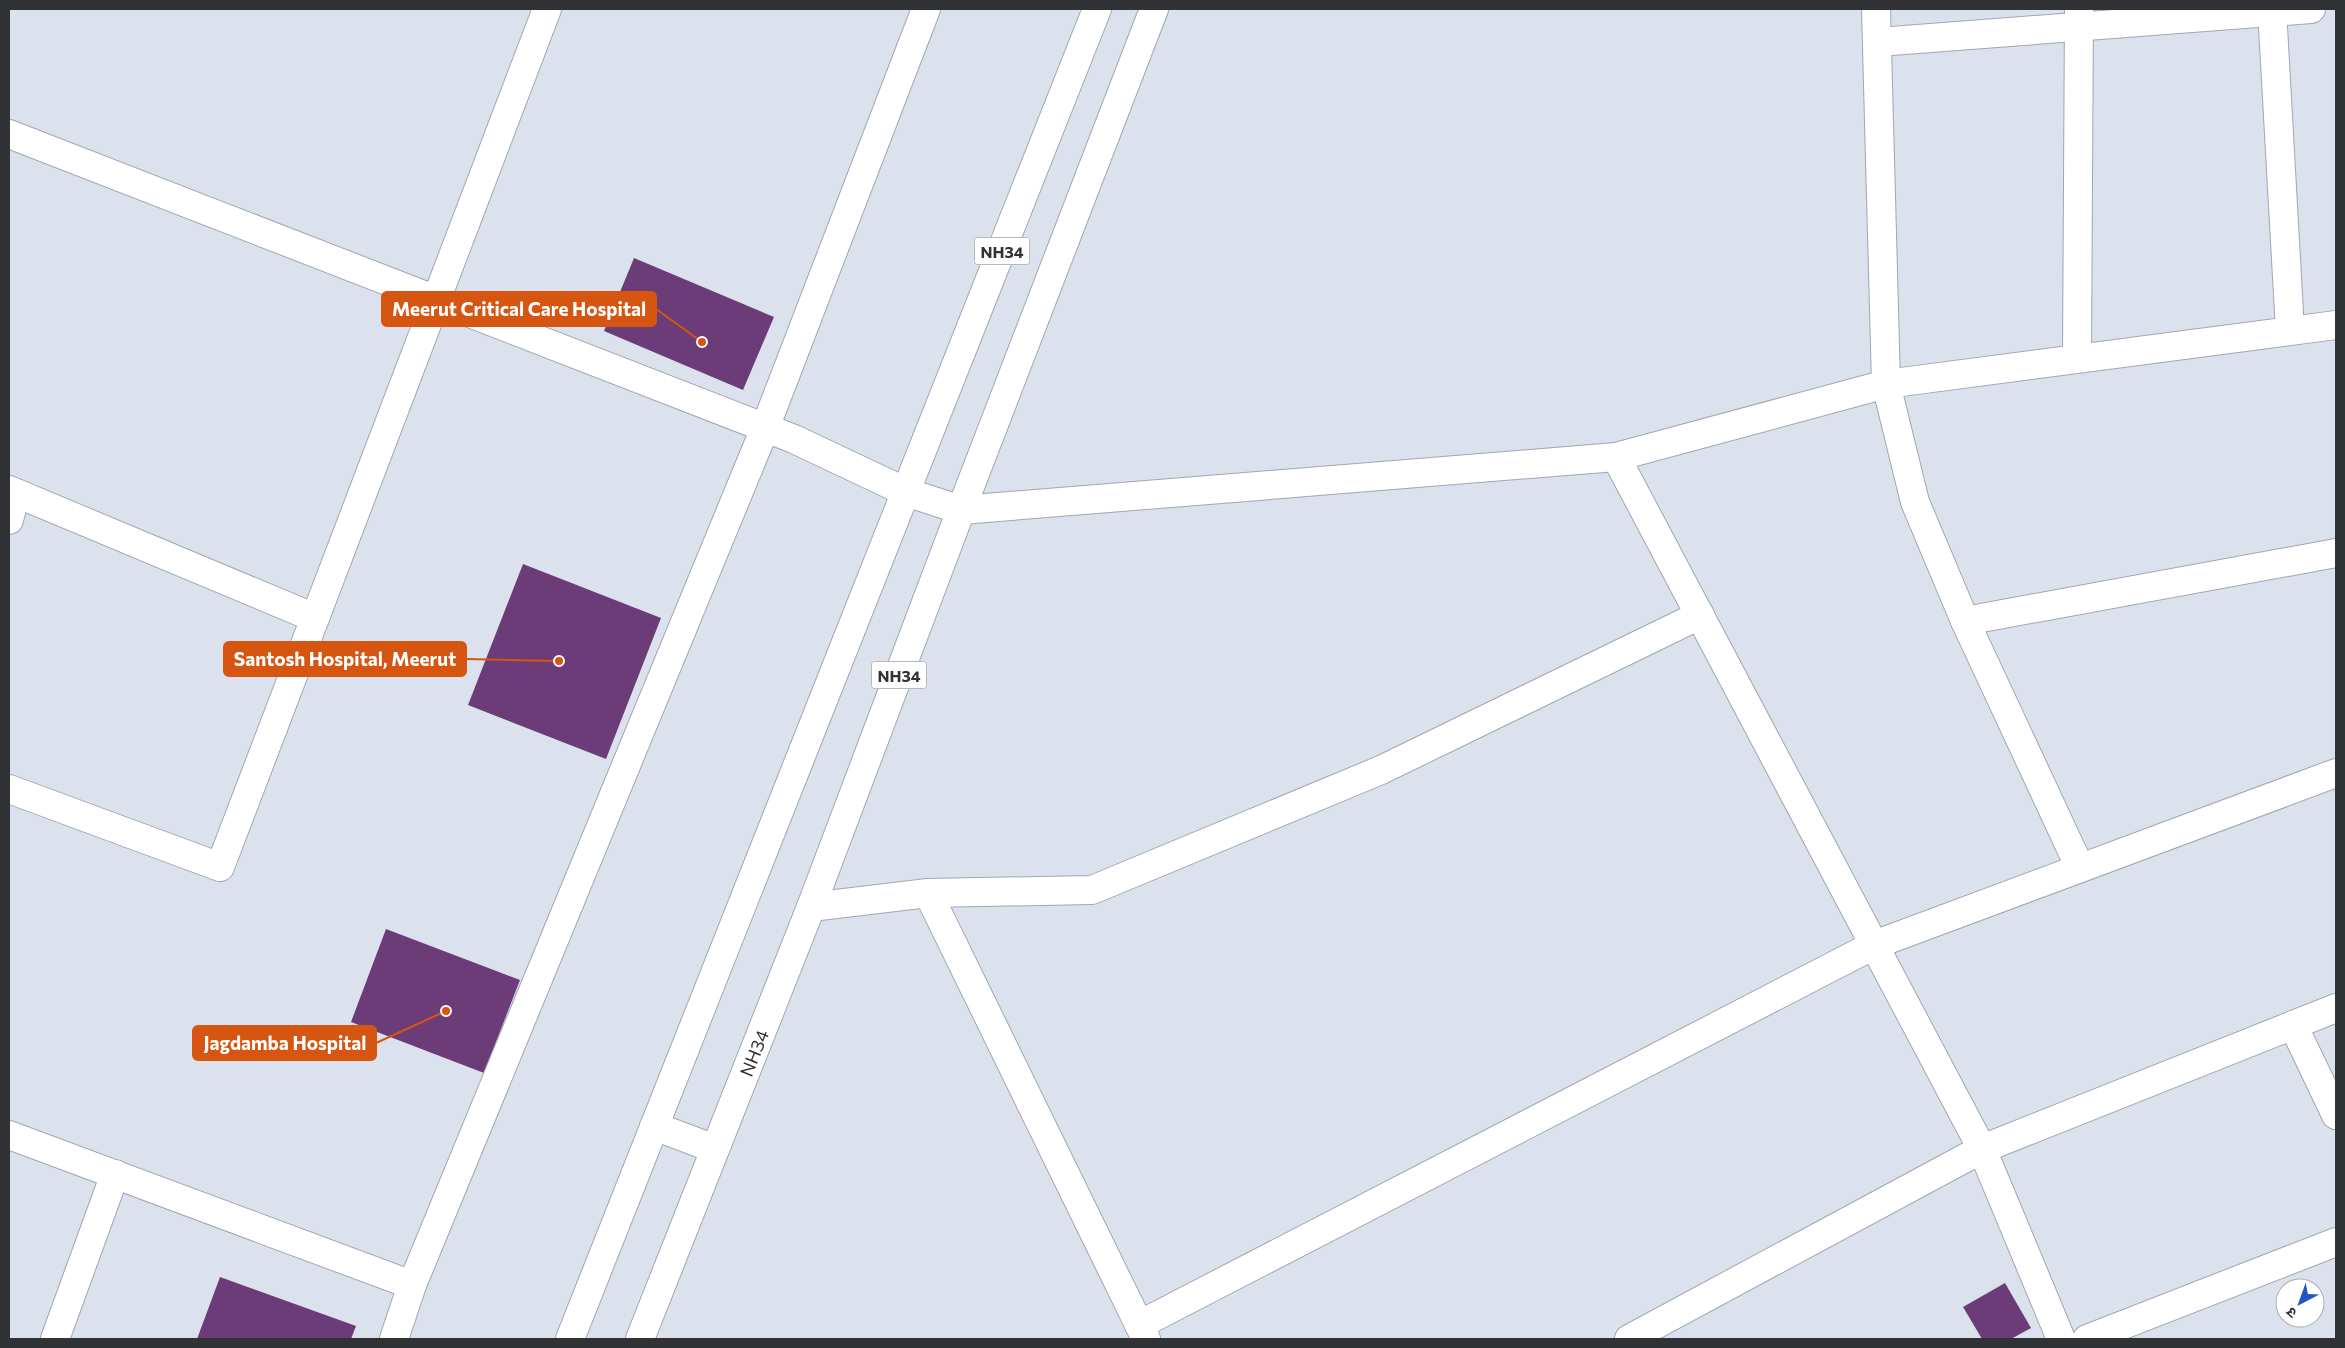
<svg xmlns="http://www.w3.org/2000/svg" width="2345" height="1348" font-family="Commissioner,'Noto Sans Devanagari',sans-serif">
  <rect width="100%" height="100%" fill="#dce2ed"/>
  <g fill="#6c3c78">
    <path d="M634,258L774,317L743,390L604,331Z"/>
    <path d="M523,564L661,618L606,759L468,705Z"/>
    <path d="M386,929L520,980L484,1073L351,1022Z"/>
    <path d="M220,1277L356,1326L351,1339H197Z"/>
    <path d="M2005,1283L2031,1328L2011,1339H1982L1963,1307Z"/>
  </g>
  <g fill="none" stroke-linecap="round" stroke-linejoin="round">
    <g stroke="#a1a6b0" stroke-width="30">
      <g id="street">
        <path d="M1876,9L1886,384L1915,502L1965,621L2336,553"/>
        <path d="M2272,9L2290,331"/>
        <path d="M1878,42L2311,9"/>
        <path d="M9,134L794,439L906,492L961,510L1616,457L1886,384L2336,325"/>
        <path d="M2077,359L2079,9"/>
        <path d="M1616,457L1982,1149L2061,1339"/>
        <path d="M9,490L315,618L547,9"/>
        <path d="M9,520L16,493"/>
        <path d="M1965,621L2080,868"/>
        <path d="M9,789L220,867L315,618"/>
        <path d="M928,893L1146,1339"/>
        <path d="M811,907L928,893L1092,890L1381,770L1700,615"/>
        <path d="M2293,1025L2336,1115"/>
        <path d="M9,1135L412,1285"/>
        <path d="M1139,1325L1874,945L2336,773"/>
        <path d="M55,1339L115,1174"/>
        <path d="M394,1339L412,1285L765,428L926,9"/>
        <path d="M1629,1339L1982,1149L2336,1008"/>
        <path d="M2087,1339L2336,1242"/>
      </g>
    </g>
    <g stroke="#a1a6b0" stroke-width="30">
      <g id="highway">
        <path d="M654,1126L715,1149"/>
        <path d="M570,1339L1097,9"/>
        <path d="M640,1339L811,907L961,510L1154,9"/>
      </g>
    </g>
    <use href="#street" stroke="#fff" stroke-width="28"/>
    <use href="#highway" stroke="#fff" stroke-width="28"/>
  </g>
  <g text-anchor="middle" dominant-baseline="central" stroke-width="5" stroke-linejoin="round" paint-order="stroke">
    <g fill="#fff" stroke="#6e7072" stroke-width="1">
      <rect x="974.5" y="237.5" width="55" height="27" rx="4"/>
      <rect x="871.5" y="661.5" width="55" height="27" rx="4"/>
    </g>
    <g font-size="16" font-weight="bold" fill="#303236">
      <text x="1002" y="251">NH34</text>
      <text x="899" y="675">NH34</text>
    </g>
    <g font-size="18" fill="#303236" stroke="#fff">
      <text transform="translate(754 1053) rotate(-68)">NH34</text>
    </g>
  </g>
  <path fill="none" stroke="#d65510" stroke-width="2" d="M702 342L656 309M559 661L466 659M446 1011L376 1043"/>
  <g fill="#d65510" stroke="#fff" stroke-width="2">
    <circle cx="702" cy="342" r="5"/>
    <circle cx="559" cy="661" r="5"/>
    <circle cx="446" cy="1011" r="5"/>
  </g>
  <g fill="#d65510" stroke="#d65510" stroke-width="2">
    <rect x="382" y="292" width="274" height="34" rx="5"/>
    <rect x="224" y="642" width="242" height="34" rx="5"/>
    <rect x="193" y="1026" width="183" height="34" rx="5"/>
  </g>
  <g font-size="19" text-anchor="middle" font-weight="bold" fill="#fff">
    <text x="519" y="316">Meerut Critical Care Hospital</text>
    <text x="345" y="666">Santosh Hospital, Meerut</text>
    <text x="285" y="1050">Jagdamba Hospital</text>
  </g>
  <rect width="2345" height="1348" fill="none" stroke="#303236" stroke-width="20"/>
  <g transform="translate(2300 1303) rotate(221)"><circle r="24" fill="#ffffff" stroke="#acadaf"/>
  <path d="M0-4L9 19L0 12L-9 19Z" fill="#2355c2"/>
  <text y="-8" font-size="14" font-weight="bold" text-anchor="middle" fill="#303236">उ</text>
  </g>
</svg>
